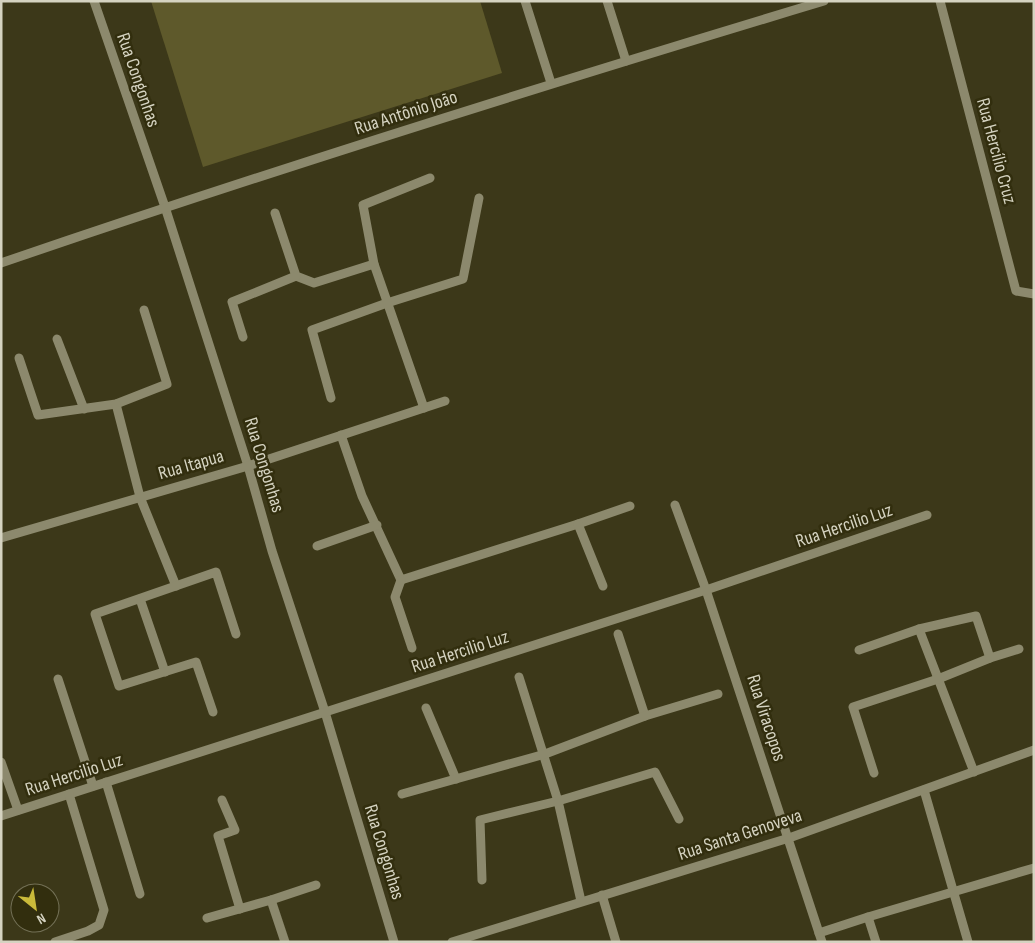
<svg xmlns="http://www.w3.org/2000/svg" width="1035" height="943" font-family="'Sofia Sans Condensed',sans-serif">
  <rect width="100%" height="100%" fill="#3c3819"/>
  <path fill="#5e592b" d="M151,1H480L502,73L203,167Z"/>
  <g fill="none" stroke-linecap="round" stroke-linejoin="round">
    <g stroke="#8c896d" stroke-width="9">
      <path d="M94,1L165,207L248,466L272,551L325,712L394,942"/>
      <path d="M525,1L551,83"/>
      <path d="M607,1L626,61"/>
      <path d="M940,1L1016,291L1034,294"/>
      <path d="M275,213L296,276L314,283L374,264"/>
      <path d="M1,263C273,170 548,84 824,1"/>
      <path d="M243,337L232,302L296,276"/>
      <path d="M57,339L84,409"/>
      <path d="M19,358L38,415L116,404L167,384L144,310"/>
      <path d="M331,398L312,330L387,303L463,279L479,198"/>
      <path d="M116,404L140,497L176,586"/>
      <path d="M424,408L374,264L363,205L430,178"/>
      <path d="M341,435L362,496L401,580L578,524L630,506"/>
      <path d="M675,505L706,590L822,942"/>
      <path d="M578,524L603,586"/>
      <path d="M1,538L248,466L445,401"/>
      <path d="M317,546L377,525"/>
      <path d="M401,580L395,597L412,648"/>
      <path d="M140,599L165,672"/>
      <path d="M919,629L974,772"/>
      <path d="M618,634L645,716"/>
      <path d="M859,650L919,629L976,616L990,658"/>
      <path d="M519,677L558,801L581,901"/>
      <path d="M58,679L93,786"/>
      <path d="M426,708L456,779"/>
      <path d="M213,712L196,662L119,686L95,614L216,572L236,634"/>
      <path d="M1,762L18,810"/>
      <path d="M874,773L853,707L938,679L990,658L1019,649"/>
      <path d="M106,782L140,894"/>
      <path d="M924,790L968,942"/>
      <path d="M402,794L545,754L645,716L718,694"/>
      <path d="M222,800L235,830L218,836L240,909"/>
      <path d="M1,816L706,590L927,515"/>
      <path d="M482,880L480,820L558,801L655,772L679,819"/>
      <path d="M602,895L616,942"/>
      <path d="M271,900L285,942"/>
      <path d="M868,917L876,942"/>
      <path d="M207,918L271,900L316,885"/>
      <path d="M819,933L868,917L1034,868"/>
      <path d="M55,942L88,931L99,925L104,910L69,794"/>
      <path d="M452,942L789,838L1034,750"/>
    </g>
  </g>
  <g text-anchor="middle" dominant-baseline="central" stroke-width="5" stroke-linejoin="round" paint-order="stroke">
    <g font-size="19" fill="#d5d3c1" stroke="#322e0e">
      <text transform="translate(138 80) rotate(71)">Rua Congonhas</text>
      <text transform="translate(406 113) rotate(-18)">Rua Antônio João</text>
      <text transform="translate(996 151) rotate(75)">Rua Hercílio Cruz</text>
      <text transform="translate(191 465) rotate(-16)">Rua Itapua</text>
      <text transform="translate(264 465) rotate(73)">Rua Congonhas</text>
      <text transform="translate(844 526) rotate(-19)">Rua Hercilio Luz</text>
      <text transform="translate(460 652) rotate(-18)">Rua Hercilio Luz</text>
      <text transform="translate(766 718) rotate(72)">Rua Viracopos</text>
      <text transform="translate(74 775) rotate(-18)">Rua Hercilio Luz</text>
      <text transform="translate(740 835) rotate(-18)">Rua Santa Genoveva</text>
      <text transform="translate(384 852) rotate(73)">Rua Congonhas</text>
    </g>
  </g>
  <rect width="1035" height="943" fill="none" stroke="#d5d3c1" stroke-width="5"/>
  <g transform="translate(35 908) rotate(150)"><circle r="24" fill="#322e0e" stroke="#737056"/>
  <path d="M0-4L9 19L0 12L-9 19Z" fill="#caba3a"/>
  <text y="-8" font-size="14" font-weight="bold" text-anchor="middle" fill="#d5d3c1">N</text>
  </g>
</svg>
